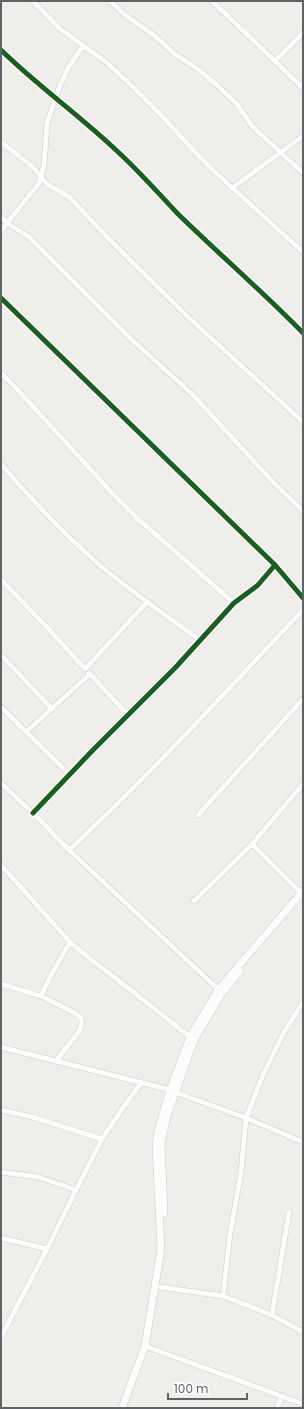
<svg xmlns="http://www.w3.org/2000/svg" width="304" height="1409" font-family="Poppins,sans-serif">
  <rect width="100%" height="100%" fill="#efeeea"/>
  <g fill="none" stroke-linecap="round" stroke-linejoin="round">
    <g stroke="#cbcccc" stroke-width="6">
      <g id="minor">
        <path d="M33,1L59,28L106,62L133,87L160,114L197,154L216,173L303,252"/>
        <path d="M110,1L124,14L156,37L175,54L199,70L217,85L237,104L252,126L303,173"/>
        <path d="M212,1L303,88"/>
        <path d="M302,1L303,2"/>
        <path d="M1,50C38,86 80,116 117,151C139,171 158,193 178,214C219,254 263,292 303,333"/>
        <path d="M275,61L303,33"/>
        <path d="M1,142L33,167L47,184L69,197L112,242L186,315L303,422"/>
        <path d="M232,188L303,136"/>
        <path d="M1,217L7,223L29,237L131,339L192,394L273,482L303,511"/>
        <path d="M1,231L39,183L44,165L47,123L60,85L70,65L83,46"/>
        <path d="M1,298L275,565L303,598"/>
        <path d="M1,373L16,388L114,495L137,518L234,603"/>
        <path d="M1,464C30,498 61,531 95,561C128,590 164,614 200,640"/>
        <path d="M1,580L46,626L85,669L147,602"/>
        <path d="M1,655L52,709"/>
        <path d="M89,673L128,715"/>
        <path d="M1,707L70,775"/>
        <path d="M27,731L90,674"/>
        <path d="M1,783L33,813L69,850L220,991"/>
        <path d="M33,813L93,750L175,668L234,603L258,585L275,565"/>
        <path d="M198,815L303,699"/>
        <path d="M252,844L301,893"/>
        <path d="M69,850C151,774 226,691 303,610"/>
        <path d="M1,865L70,942L94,962L136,994L190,1037"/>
        <path d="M194,901L252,844L303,784"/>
        <path d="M1,984L41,996L75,1013L81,1018L82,1022L80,1030L56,1061"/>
        <path d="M41,996L50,977L70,942"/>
        <path d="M1,1047L170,1090"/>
        <path d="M175,1092L246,1118L303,1142"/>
        <path d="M1,1110L32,1117L102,1139"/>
        <path d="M1,1172L38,1177L76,1190"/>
        <path d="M1,1238L47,1249"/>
        <path d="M160,1287L223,1296L272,1315L303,1332"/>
        <path d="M223,1296L230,1234L241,1173L246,1118L263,1075L284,1032L303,1002"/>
        <path d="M272,1315L289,1212"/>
        <path d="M1,1337L47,1249L76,1190L102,1139L122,1109L141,1083"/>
        <path d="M145,1346L303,1404"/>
        <path d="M277,1408L282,1396"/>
      </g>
    </g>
    <g stroke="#cacacb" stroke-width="8">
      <g id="secondary">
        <path d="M164,1213L161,1143L168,1113L194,1040L222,993L240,971"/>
        <path d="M122,1408L145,1346L161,1249L156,1144L159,1127L170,1090L190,1037L218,990L303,891"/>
      </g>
    </g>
    <use href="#minor" stroke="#fdfcfc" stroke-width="5"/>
    <use href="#secondary" stroke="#fdfcfc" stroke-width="7"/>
    <g stroke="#fff" stroke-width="8">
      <g id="cycleway">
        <path d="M1,50C38,86 80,116 117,151C139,171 158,193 178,214C219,254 263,292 303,333"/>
        <path d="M1,298L275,565L303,598"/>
        <path d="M33,813L93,750L175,668L234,603L258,585L275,565"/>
      </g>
    </g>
    <use href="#cycleway" stroke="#1b5e20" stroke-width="5"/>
  </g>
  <rect width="304" height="1409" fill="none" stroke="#5f6368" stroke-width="4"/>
  <path d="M168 1393v6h79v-6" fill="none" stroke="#5f6368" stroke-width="2"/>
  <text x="174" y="1393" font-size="12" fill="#5f6368" stroke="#ffffff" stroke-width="3" paint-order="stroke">100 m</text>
</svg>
